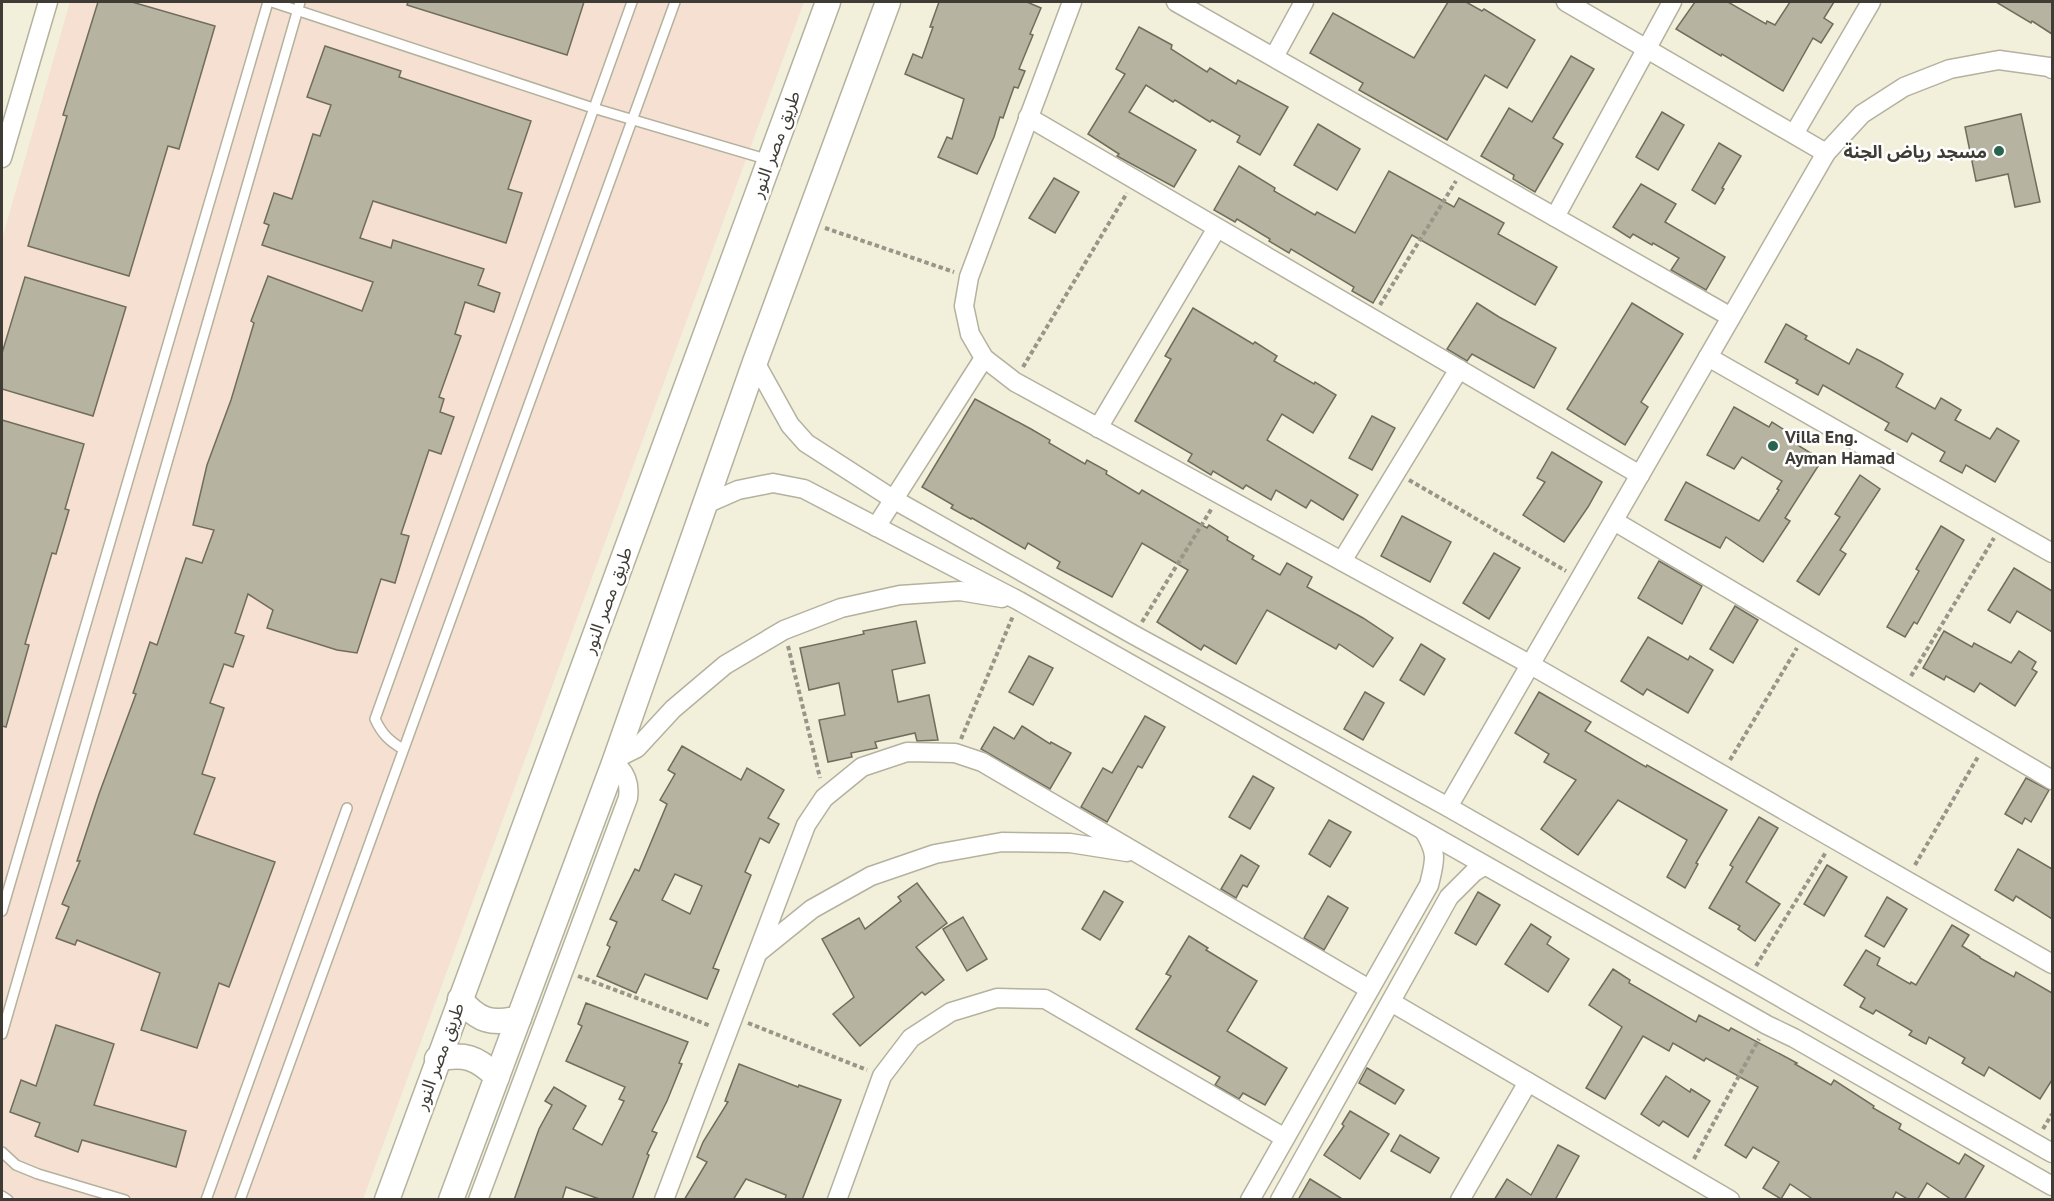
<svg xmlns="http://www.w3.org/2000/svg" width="2054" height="1201" font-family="'PT Sans','Noto Sans Arabic',sans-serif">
  <rect width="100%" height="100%" fill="#f2efdb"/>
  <path fill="#f5e0d2" d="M70,2H804L363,1199H2V239Z"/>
  <g fill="#b6b3a0" stroke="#706d5c" stroke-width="1.5" fill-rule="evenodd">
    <path d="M98,2H132L215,26L179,149L168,146L129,276L28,246L67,116L63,115Z"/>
    <path d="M408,2H584L567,55L407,5Z"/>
    <path d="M939,2H1027L1041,8L1030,34L1033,35L1019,69L1025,71L1018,88L1014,87L1003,118L1000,117L994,137L977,174L938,157L947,137L952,139L964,99L905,74L913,54L922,58L933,27H930Z"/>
    <path d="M1448,2H1466L1482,11L1484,9L1535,40L1507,88L1485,75L1447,140L1359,90L1363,83L1310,53L1333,13L1414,58Z"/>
    <path d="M1695,2H1728L1766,24L1767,21L1775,25L1790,2H1834L1824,18L1833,24L1821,43L1813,38L1783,91L1722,54L1721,56L1676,29Z"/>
    <path d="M1996,2H2052V34L2032,21L2031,23Z"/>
    <path d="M1139,27L1172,45L1171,49L1207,72L1210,68L1236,84L1238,80L1288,107L1260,155L1237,142L1240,136L1212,120L1210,122L1175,100L1173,102L1146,85L1129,112L1196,150L1174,187L1117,156L1119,154L1088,134L1125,74L1116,69Z"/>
    <path d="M325,46L401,71L399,77L531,121L508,189L522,193L506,243L373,201L360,238L391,248L393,240L484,269L478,285L500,293L494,312L465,302L455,334L461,336L439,397L444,399L440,412L454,417L441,454L429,450L401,534L409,536L395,583L381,579L357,653L337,650L267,628L273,610L248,594L235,633L244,636L233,667L224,664L210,703L224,708L202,774L215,778L194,834L275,862L229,987L219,983L197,1048L141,1030L160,973L77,940L75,945L56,938L69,907L62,904L80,861H77L99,794L136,694L133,693L150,642L157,645L186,558L202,563L214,530L193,525L207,465L231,400L254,323L251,321L268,276L362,311L373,282L262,245L269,225L264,223L274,193L292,199L313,134L320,136L331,105L307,97Z"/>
    <path d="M1571,56L1594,69L1553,138L1563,144L1535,192L1513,179L1514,175L1481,156L1509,108L1532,122Z"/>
    <path d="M1662,112L1684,125L1658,170L1636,157Z"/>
    <path d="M2021,114L2040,202L2015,207L2008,174L1976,181L1965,127Z"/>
    <path d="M1318,124L1360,149L1337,190L1294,165Z"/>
    <path d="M1719,143L1741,156L1722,188L1724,189L1715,204L1692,190Z"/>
    <path d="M1239,166L1275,188L1274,191L1315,215L1317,212L1355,233L1389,171L1454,207L1459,198L1504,223L1498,234L1557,267L1535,305L1412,235L1373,303L1352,291L1354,287L1291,249L1289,253L1269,241L1270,239L1237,219L1235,222L1214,210Z"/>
    <path d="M1054,178L1079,192L1055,233L1029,218Z"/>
    <path d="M1641,184L1676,204L1665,222L1725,257L1706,290L1671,270L1679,258L1653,243L1652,245L1633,234L1630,238L1613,227Z"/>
    <path d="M25,277L126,307L93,416L2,389V353Z"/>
    <path d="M1477,303L1499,317L1556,348L1534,388L1472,354L1467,361L1447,349Z"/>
    <path d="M1632,303L1683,334L1641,402L1648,407L1625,445L1567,409Z"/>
    <path d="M1193,308L1253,344L1255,342L1277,356L1274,361L1314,384L1315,382L1336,395L1313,433L1282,414L1267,440L1358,495L1343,520L1311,500L1306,508L1276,490L1271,500L1246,485L1243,489L1213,471L1211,475L1188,461L1192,454L1135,421L1171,359L1165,356Z"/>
    <path d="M1786,324L1807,336L1805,339L1849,364L1857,349L1880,361L1903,374L1896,387L1935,409L1941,398L1961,410L1955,420L1990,439L1997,428L2019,441L1995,482L1966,465L1962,473L1940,461L1945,452L1912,433L1907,442L1885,430L1889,423L1823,385L1818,395L1796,383L1798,380L1765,362Z"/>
    <path d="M975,399L1031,429L1050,440L1049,443L1085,464L1087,460L1107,471L1106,474L1139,494L1142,490L1207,528L1209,525L1228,537L1227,540L1254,556L1252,559L1280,575L1287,563L1312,577L1307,587L1363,618L1393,638L1373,667L1339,644L1336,649L1267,610L1236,664L1204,645L1201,650L1157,622L1188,570L1142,543L1112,597L1057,568L1060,562L1028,543L1025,549L972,518L971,519L951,508L953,505L922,487Z"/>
    <path d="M1734,407L1769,427L1772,422L1794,436L1791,441L1822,460L1785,518L1790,521L1763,562L1726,537L1720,548L1665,520L1686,482L1759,521L1779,490L1777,489L1782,481L1742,457L1734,469L1707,455Z"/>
    <path d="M1372,416L1395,428L1372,470L1349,458Z"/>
    <path d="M2,420L84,444L65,509L69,510L56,554L52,553L25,644L29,645L6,727L2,726Z"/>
    <path d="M1552,452L1602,482L1588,507L1564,542L1523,515L1545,482L1537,478Z"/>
    <path d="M1860,475L1880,489L1840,550L1846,554L1819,595L1797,581L1840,517L1835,514Z"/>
    <path d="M1402,516L1451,542L1430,582L1381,556Z"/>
    <path d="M1941,526L1964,540L1917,624L1914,622L1905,637L1887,627L1919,571L1916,569Z"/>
    <path d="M1494,553L1520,568L1489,619L1463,603Z"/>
    <path d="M1659,561L1702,586L1682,624L1638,598Z"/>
    <path d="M2014,568L2052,591V632L2017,611L2010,623L1988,610Z"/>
    <path d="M1735,606L1758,620L1733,663L1710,649Z"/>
    <path d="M916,621L925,663L892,670L898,702L929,695L938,740L917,741L915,733L875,742L877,748L851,753L852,757L828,762L819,720L845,715L839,683L809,690L800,648L864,634L863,631Z"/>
    <path d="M1944,631L1972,647L1974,643L2011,663L2019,651L2036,662L2032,669L2037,672L2015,706L1980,683L1974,692L1946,676L1944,680L1923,668Z"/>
    <path d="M1648,637L1688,660L1690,656L1713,670L1688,713L1647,689L1643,695L1621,681Z"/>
    <path d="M1421,644L1445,659L1424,695L1400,680Z"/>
    <path d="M1029,656L1053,668L1033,705L1009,692Z"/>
    <path d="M1365,692L1384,703L1363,740L1344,729Z"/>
    <path d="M1539,692L1591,722L1585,731L1646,767L1647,765L1727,810L1696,863L1698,864L1685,888L1667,877L1687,840L1618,800L1578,855L1541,829L1576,780L1544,762L1549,754L1515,733Z"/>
    <path d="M1145,716L1165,727L1142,768L1138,766L1107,822L1081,807L1103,768L1112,773Z"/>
    <path d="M1022,726L1050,744L1051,742L1071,753L1050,789L981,749L994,727L1014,739Z"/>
    <path d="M682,746L741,780L747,768L784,790L768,818L779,824L769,843L760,838L745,872L751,875L713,968L719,970L707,999L645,974L636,993L597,976L610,947L607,945L617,922L610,919L635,869L639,871L667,804L660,800L675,774L668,770ZM675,874L702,886L690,914L662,900Z"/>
    <path d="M1253,776L1274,788L1250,829L1229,817Z"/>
    <path d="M2026,778L2049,790L2031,822L2025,818L2022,824L2005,814Z"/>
    <path d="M1759,817L1778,828L1746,882L1780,904L1755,941L1738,929L1740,926L1709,908L1733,867L1730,865Z"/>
    <path d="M1329,820L1351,832L1330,867L1309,854Z"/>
    <path d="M2018,849L2052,869V919L2016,896L2013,901L1995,890Z"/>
    <path d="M1241,855L1259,866L1247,887L1243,885L1236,898L1221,889Z"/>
    <path d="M1827,865L1847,877L1824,916L1804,904Z"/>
    <path d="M917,883L947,923L916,947L944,980L925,995L922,992L860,1046L833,1014L854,997L822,939L859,918L865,929L901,901L898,897Z"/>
    <path d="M1104,891L1123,902L1100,940L1082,929Z"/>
    <path d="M1478,892L1500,905L1476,945L1455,933Z"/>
    <path d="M1328,896L1348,908L1324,950L1304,938Z"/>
    <path d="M1887,897L1907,909L1884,947L1865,936Z"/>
    <path d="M963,917L987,959L967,971L943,929Z"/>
    <path d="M1531,924L1551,937L1547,944L1569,959L1548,992L1505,964Z"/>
    <path d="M1952,925L1969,935L1962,946L1980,957V958L2014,977L2016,972L2052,993V1080L2040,1099L1989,1067L1984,1076L1962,1063L1965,1058L1929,1037L1926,1044L1909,1035L1912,1031L1876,1010L1873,1014L1860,1007L1865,998L1844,985L1866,950L1880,958L1877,965L1910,984L1911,982L1916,985Z"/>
    <path d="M1189,936L1208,948L1206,950L1257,981L1227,1031L1287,1068L1265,1105L1243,1093L1239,1099L1215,1085L1220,1077L1136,1029L1171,976L1166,974Z"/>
    <path d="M1613,969L1630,980L1629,983L1696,1022L1699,1015L1729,1031L1731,1028L1797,1063L1795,1064L1831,1085L1834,1080L1874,1106L1873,1108L1901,1124L1899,1129L1959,1164L1965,1154L1984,1166L1964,1200H1952L1927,1183L1917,1200H1909L1896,1192L1892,1200H1814L1790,1184L1781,1199L1763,1188L1779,1162L1753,1147L1746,1158L1725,1145L1758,1087L1706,1058L1704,1061L1673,1043L1669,1051L1643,1036L1605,1099L1586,1088L1622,1027L1589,1005Z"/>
    <path d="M586,1003L688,1042L679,1063L682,1064L667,1101L652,1131L657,1133L647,1154L649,1155L632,1200H602L566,1187L562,1200H514L539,1129L552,1105L545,1101L554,1087L586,1106L573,1129L602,1145L624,1101L619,1099L625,1087L566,1061L582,1026L578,1024Z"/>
    <path d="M56,1025L114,1044L94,1105L186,1131L176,1167L82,1140L78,1152L35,1136L40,1123L10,1112L21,1080L36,1086Z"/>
    <path d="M739,1064L798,1087L799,1085L841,1100L802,1200H785L786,1195L746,1179L733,1200H684L707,1162L697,1157L703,1142L728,1102L725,1101Z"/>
    <path d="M1367,1068L1404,1090L1395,1104L1359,1083Z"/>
    <path d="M1666,1076L1690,1092L1691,1089L1710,1101L1688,1137L1663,1121L1659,1126L1641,1114Z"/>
    <path d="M1350,1111L1389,1134L1360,1179L1324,1155L1344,1126L1342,1124Z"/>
    <path d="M1400,1135L1439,1158L1430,1173L1391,1151Z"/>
    <path d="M1558,1145L1579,1156L1555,1200H1494L1507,1179L1531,1195Z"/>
    <path d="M1310,1179L1344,1200H1298Z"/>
  </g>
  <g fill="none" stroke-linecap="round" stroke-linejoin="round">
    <g stroke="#b4b19e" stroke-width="12">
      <g id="service">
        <path d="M272,2L593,108L769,160"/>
        <path d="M403,749C389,741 382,734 375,719L632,2"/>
        <path d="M2,911L268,2"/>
        <path d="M2,1034L300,2"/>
        <path d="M2,1152L16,1165L38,1174L125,1200"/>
        <path d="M2,1196L8,1200"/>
        <path d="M206,1200L347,808"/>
        <path d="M240,1200L675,2"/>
      </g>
    </g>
    <g stroke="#b4b19e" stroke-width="21">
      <g id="minor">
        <path d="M1072,2L969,277L964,306L970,334L984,358L1015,382L1531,665L2052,964"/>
        <path d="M1176,2L1731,317"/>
        <path d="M1566,2L1826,153"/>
        <path d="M1274,57L1304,2"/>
        <path d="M1028,117L1640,475"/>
        <path d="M1794,134L1871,2"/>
        <path d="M2,158L48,2"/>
        <path d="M1555,217L1672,2"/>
        <path d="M1708,357L2052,553"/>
        <path d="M755,362L790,425L806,443L893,499L1134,635L1448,807L2052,1153"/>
        <path d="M1098,428L1217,228"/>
        <path d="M706,504L738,490L773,483L804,489L1019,601L1767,1025L1794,1038L2052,1186"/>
        <path d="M1614,521L2052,780"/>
        <path d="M876,527L984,358"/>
        <path d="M1342,561L1459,369"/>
        <path d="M615,759L637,748L673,709L725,665L784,630L841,608L900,595L960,591L1002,598"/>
        <path d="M1448,807L1826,153L1862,114L1904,87L1950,69L1999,60L2049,67L2052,69"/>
        <path d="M760,951L812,909L871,876L935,854L1002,842L1070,843L1127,852"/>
        <path d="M1391,1002L1730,1200"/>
        <path d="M478,1200L628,798C630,783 626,772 614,763"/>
        <path d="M664,1200L806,825L824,798L862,767L907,752L955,753L982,762L1369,989"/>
        <path d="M837,1200L882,1076L911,1038L951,1012L997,998L1045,999L1285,1138"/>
        <path d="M1250,1200L1429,885C1435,860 1438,854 1424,831"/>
        <path d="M1280,1200L1449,897L1474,872L1484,866"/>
        <path d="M1460,1200L1528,1082"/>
      </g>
    </g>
    <g stroke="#b4b19e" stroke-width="27">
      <g id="tertiary">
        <path d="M460,999C478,1021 492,1025 519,1018"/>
        <path d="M437,1059C464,1053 477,1057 497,1077"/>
        <path d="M387,1200L828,2"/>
        <path d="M451,1200L614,763L755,362L888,2"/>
      </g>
    </g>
    <g stroke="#989688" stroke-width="4" stroke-dasharray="4.5 3" stroke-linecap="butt">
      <path d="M825,228L954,272"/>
      <path d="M1380,305L1456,181"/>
      <path d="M1023,367L1127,193"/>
      <path d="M1409,480L1566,571"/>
      <path d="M1142,622L1212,508"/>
      <path d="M788,646L820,778"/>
      <path d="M1911,676L1994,538"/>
      <path d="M961,739L1013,616"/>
      <path d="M1730,760L1797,648"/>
      <path d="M1915,865L1979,755"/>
      <path d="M1756,966L1826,852"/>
      <path d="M578,976L711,1026"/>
      <path d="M748,1023L867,1070"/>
      <path d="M2043,1129L2052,1114"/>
      <path d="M1694,1159L1759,1039"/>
    </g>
    <use href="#service" stroke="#fff" stroke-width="9"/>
    <use href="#minor" stroke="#fff" stroke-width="18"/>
    <use href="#tertiary" stroke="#fff" stroke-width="24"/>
  </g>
  <g fill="#29644f" stroke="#fff" stroke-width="2">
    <circle cx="1999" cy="151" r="6"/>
    <circle cx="1773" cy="446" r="6"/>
  </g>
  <g text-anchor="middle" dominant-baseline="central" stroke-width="5" stroke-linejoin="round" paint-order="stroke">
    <g font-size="18" fill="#3e3c35" stroke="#fff">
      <text transform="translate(775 144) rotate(-70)">طريق مصر النور</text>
      <text transform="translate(607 600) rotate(-70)">طريق مصر النور</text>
      <text transform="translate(439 1056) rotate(-70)">طريق مصر النور</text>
    </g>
    <g font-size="18" font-weight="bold" fill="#3e3c35" stroke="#fff" text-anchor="end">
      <text x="1987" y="151">مسجد رياض الجنة</text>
      <text x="1785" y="436" text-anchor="start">Villa Eng.<tspan x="1785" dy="21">Ayman Hamad</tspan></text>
    </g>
  </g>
  <rect width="2054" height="1201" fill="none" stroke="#3e3c35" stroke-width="6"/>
</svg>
